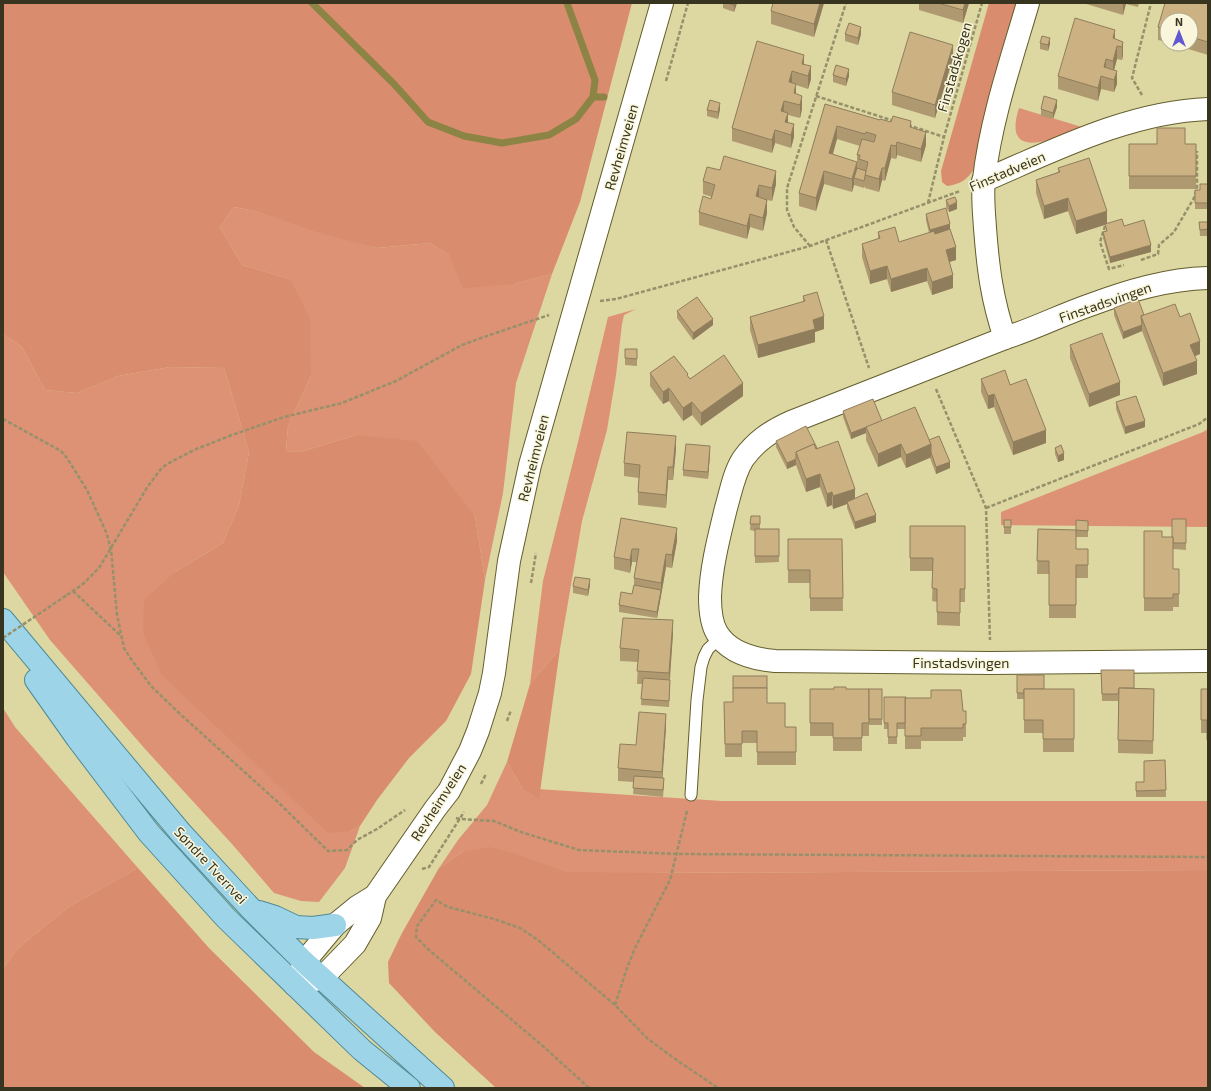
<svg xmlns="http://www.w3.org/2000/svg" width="1211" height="1091" font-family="'Exo 2',sans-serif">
  <rect width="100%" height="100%" fill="#ddd7a2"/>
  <g fill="#dd9275">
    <path d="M1019,108L1082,127C1057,138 1001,164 1019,108Z"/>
    <path d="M234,207L255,211L377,248L430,243L449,255L514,284L552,274L516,383L503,493L485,580L475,516L357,435L300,452L286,451L288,426L311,376L290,279L242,265L220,227Z"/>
    <path d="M636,309L624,315L622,324L616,375L607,430L582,521L560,649L530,684L543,581L577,446L608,317Z"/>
    <path d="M3,334L22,347L45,390L77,393L118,376L170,367L224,368L249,452L239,505L223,543L175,572L350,831L360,826L345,868L319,902L301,901L274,893L232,844L146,750L50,640L3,572Z"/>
    <path d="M1208,429V527L1001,525V512L1203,432Z"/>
    <path d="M3,708L15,727L138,868L70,906L18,948L3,968Z"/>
    <path d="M507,762L522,788L722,801H1208V870L645,873H566L524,856L463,852L439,868L458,840L487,805Z"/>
  </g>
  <g fill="#da8c6e">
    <path d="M3,3H632L580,202L552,274L514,284L463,288L449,255L430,243L377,248L320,233L255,211L234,207L220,227L242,265L290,279L310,318L311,376L288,426L286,451L300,452L357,435L417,441L475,516L485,580L471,674L446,721L409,758L377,800L360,826L350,831L328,833L162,675L143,633L144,600L175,572L223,543L239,505L249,452L224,368L170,367L118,376L77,393L45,390L22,347L3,334Z"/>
    <path d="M989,3H1017L974,169C967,180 960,184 947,186L942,182L941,171Z"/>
    <path d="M560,649L539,799L522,788L507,762L530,684Z"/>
    <path d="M489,847L524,856L566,872L645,873L1208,870V1088H496L435,1032L389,983L388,962L402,933L439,868L463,852Z"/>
    <path d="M138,868L209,948L314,1052L365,1088H3V968L18,948L70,906Z"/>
  </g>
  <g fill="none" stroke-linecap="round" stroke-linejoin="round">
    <g stroke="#8c8444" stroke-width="7">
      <path d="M312,3L394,84L428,122L464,136L502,143L549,135L576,119L593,97L595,80L567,3"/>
      <path d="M593,97H604"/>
    </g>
    <g stroke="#635d2c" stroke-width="13">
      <path id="service" d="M691,795L697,700L701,667L704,657L708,649L720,638"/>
    </g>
    <g stroke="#635d2c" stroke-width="24">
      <g id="minor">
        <path d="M983,181C1055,150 1129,112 1208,109"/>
        <path d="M1208,278C1167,279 1128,291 1090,305C1061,315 1034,329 1005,338L791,422C771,431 756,441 743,459C734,473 731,491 726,508C719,537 711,567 710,597C710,609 711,623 717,633C729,653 753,659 775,661L990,663L1208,661"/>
        <path d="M1005,338C992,300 988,268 985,228C984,212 982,195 984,179C991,119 1011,61 1028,3"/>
        <path d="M298,980L304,962L335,925L357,907L375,896"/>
        <path d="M295,985L322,978L355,944L370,918L375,896L435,809L449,791L470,751L478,731L490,693L494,673L509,561L530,465L662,3"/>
      </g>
    </g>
    <g stroke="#4e8a97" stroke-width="24">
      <g id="primary">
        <path d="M3,620L181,833L252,910L304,962L443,1088"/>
        <path d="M36,680L77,738L149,833L226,918L362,1050L409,1088"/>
        <path d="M259,912L275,917L296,927L313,928L335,925"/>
      </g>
    </g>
    <g stroke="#96916a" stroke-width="2.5" stroke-dasharray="4 2" stroke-linecap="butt">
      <path d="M666,81L688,3"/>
      <path d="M1142,95L1132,78L1151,3"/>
      <path d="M816,96L894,121"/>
      <path d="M908,125L944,137"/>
      <path d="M928,203L944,137L982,3"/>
      <path d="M1105,226L1100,242L1109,269L1124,265"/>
      <path d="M826,240L869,368"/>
      <path d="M810,246L794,227L787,210V188L846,3"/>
      <path d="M1141,260L1158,254L1159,245L1174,232L1194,198L1197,187V151"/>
      <path d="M600,301L616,299L810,246L960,191"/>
      <path d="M936,389L986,508L990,640"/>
      <path d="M3,419L61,451L67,458L87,490L106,532L111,549L117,615L124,648L131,659L151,686L179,713L280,804L328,851L347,850L357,840L377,829L405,810"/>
      <path d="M986,508L1199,424L1208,417"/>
      <path d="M531,583L536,553"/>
      <path d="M73,591L121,636"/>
      <path d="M67,595L83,584L99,568L148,486L161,469L167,464L194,450L232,435L284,417L342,403L396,381L462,345L481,338L549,315"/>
      <path d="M507,721L511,710"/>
      <path d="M481,784L486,774"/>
      <path d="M456,818L460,819L494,821L521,832L579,850L677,854L1208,857"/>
      <path d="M422,869L429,867L464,812"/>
      <path d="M615,1005L627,968L635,948L670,880L687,811"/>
      <path d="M589,1088L544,1047L429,950L416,937L417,926L436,900L448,907L494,919L520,928L538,940L615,1005L648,1039L678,1061L718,1088"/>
    </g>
    <use href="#service" stroke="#fff" stroke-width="11"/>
    <use href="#minor" stroke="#fff" stroke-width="22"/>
    <use href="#primary" stroke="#9dd4e7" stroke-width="22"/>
    <path stroke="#96916a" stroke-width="2.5" stroke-dasharray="4 2" stroke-linecap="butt" d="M3,638L67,595"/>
  </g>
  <g fill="#af9971" fill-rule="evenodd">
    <path d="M723,3H737L734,12L723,8Z"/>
    <path d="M824,3L814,37L771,24V11Z"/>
    <path d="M919,3H969L963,23L919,10Z"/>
    <path d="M1083,3H1139L1138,7L1126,4L1123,15Z"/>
    <path d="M1165,3H1208V55L1172,44H1191V20H1167V42L1158,40V27Z"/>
    <path d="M845,34H861L858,45L845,41Z"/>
    <path d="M1115,39L1123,42V55L1122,60L1117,59L1114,70L1117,84L1114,92L1101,89L1098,101L1058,89V76Z"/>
    <path d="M757,41L804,64L811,79L808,89L796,85V94L802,109L800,118L788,115V123L794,137L791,148L775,143L772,153L732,141V128Z"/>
    <path d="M1040,43L1050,44L1048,51L1040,49Z"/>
    <path d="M953,58L935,118L892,105V92Z"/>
    <path d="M833,75L849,76L846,86L833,82Z"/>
    <path d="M825,104L880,120L911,128L926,145L921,162L897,155L896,159L891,158L885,181L882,180L879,192L865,188V186L864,188L854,185L852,192L824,184L816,211L799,206V193ZM837,139L860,146L857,155V168L859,169L857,168L833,154Z"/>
    <path d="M1057,107L1053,119L1041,116V109Z"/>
    <path d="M720,109L718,119L707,116V110Z"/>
    <rect x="1129" y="144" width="67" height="45"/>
    <path d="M1058,168L1107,223L1124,226L1151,252L1110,263L1103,238V232L1106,231L1105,225L1076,234L1068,211L1044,219L1036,193V180L1058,172Z"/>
    <path d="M720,170L776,184L772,201L767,200V213L763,231L750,227L747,239L699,225V212L711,199L712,197L703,194V181Z"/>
    <path d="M1208,184V209H1195V190H1200Z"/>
    <path d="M946,200L957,209L949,212L946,207Z"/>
    <path d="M926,214L950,230L956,260L949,262L953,288L932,295L927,281L891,292L887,279L870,284L862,257V244L878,239V232L899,242L929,233L926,220Z"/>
    <path d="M1199,222H1208V236H1200Z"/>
    <path d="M803,296L824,329L815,332V342L758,358L750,330V317L803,302Z"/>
    <path d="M1114,308L1144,315L1180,317L1200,354L1195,356L1197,374L1163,386L1142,331L1123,339L1114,315Z"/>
    <path d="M677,311L713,325L693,340L677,318Z"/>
    <path d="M1070,345L1120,395L1089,407L1070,358Z"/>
    <path d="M625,349H637V366L625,365Z"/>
    <path d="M650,373L688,377L690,379L743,396L701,426L692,415L683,421L669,401L663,404L650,386Z"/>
    <path d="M981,379L1010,385L1046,443L1013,455L994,407L988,409L981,392Z"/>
    <path d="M1116,402L1145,427L1125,434L1116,409Z"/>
    <path d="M843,411L882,421L929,440L950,468L936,474L930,458L906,468L901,457L878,467L866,440V433L851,439L843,417Z"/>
    <path d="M776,441L817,448L855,498L876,522L855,529L847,508V504L833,509L832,505L827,507L820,487L806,492L796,465L787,469L776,447Z"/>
    <path d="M1055,448L1064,460L1058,462L1055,454Z"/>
    <path d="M676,449L673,480H668L666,508L638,505V492L639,478L624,476V463Z"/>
    <path d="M710,453L708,479L683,476V470Z"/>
    <path d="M751,516H760V529H779V562L755,563V531L750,530Z"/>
    <path d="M621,518L677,541L672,568L666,567L657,618L619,612V605L632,594L634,585V578L637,562H632L630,573L614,569V557Z"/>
    <path d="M1186,519V550L1173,549V569H1179V607H1173V611H1144V531L1162,537H1172Z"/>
    <rect x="1004" y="520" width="7" height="14"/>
    <path d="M1088,521V537H1076V549H1088V578H1076V618H1049V574H1037L1038,529L1076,530Z"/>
    <path d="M910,526H965V602H960V626L937,625V602L932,601L933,571H910Z"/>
    <path d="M788,539H842L843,611H810V583H788Z"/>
    <path d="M590,585L588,596L573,593V586Z"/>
    <path d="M673,633L670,680V686L669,707L641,705L642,684H637L638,662L620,661V648Z"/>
    <path d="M1101,670L1134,688L1154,689L1153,754L1118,753V701H1102Z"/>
    <path d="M1017,675L1044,689H1074V752H1043V733H1024V699H1017Z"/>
    <path d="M810,689H882V725H869V736H862V751H833V736H810Z"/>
    <path d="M1201,689H1208V753H1207V733H1201Z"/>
    <path d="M884,697L906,698L963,711H966V737H963V741H921V749H905V729H897V744H888V729H884Z"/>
    <path d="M724,702L767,703L785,727H796V765H757V743H742V757H725Z"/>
    <path d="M666,727L662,778L664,785L663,797L633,794L634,782L618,781V768L636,745Z"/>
    <path d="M1165,760L1166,797H1136V782H1144Z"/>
  </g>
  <g fill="#8f7d5c">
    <path d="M735,3H737L734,12V5Z"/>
    <path d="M820,3H824L814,37V24Z"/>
    <path d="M965,3H969L963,23V10Z"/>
    <path d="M1123,3H1126L1123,15Z"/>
    <path d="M861,27V34L858,45V38Z"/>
    <path d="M1115,30V43L1113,38Z"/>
    <path d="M1050,38V44L1048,51V45Z"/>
    <path d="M1123,42V55L1122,60V47Z"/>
    <path d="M953,45V58L935,118V105Z"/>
    <path d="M1117,46V59L1113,74V61Z"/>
    <path d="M804,55V68L802,64Z"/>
    <path d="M1106,59V72L1104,67Z"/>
    <path d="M811,66V79L808,89V76Z"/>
    <path d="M849,69V76L846,86V79Z"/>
    <path d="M792,71V84L789,82Z"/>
    <path d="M1117,71V84L1114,92V80Z"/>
    <path d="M1101,76V89L1098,101V88Z"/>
    <path d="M796,84V97L794,93Z"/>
    <path d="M802,96V109L800,118V105Z"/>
    <path d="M1057,100V107L1053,119V113Z"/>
    <path d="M784,101V114L781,111Z"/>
    <path d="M720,103V109L718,119V112Z"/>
    <path d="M788,113V126L785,122Z"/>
    <path d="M794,124V137L791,148V135Z"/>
    <path d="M837,126V139L829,166V153Z"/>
    <path d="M775,130V143L772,153V140Z"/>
    <path d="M926,132V145L921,162V149Z"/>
    <path d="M897,142V155L896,159V146Z"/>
    <path d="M891,145V158L885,181V168Z"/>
    <path d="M857,162V175L854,178V185L852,192V179Z"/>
    <path d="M882,168V180L879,192V179Z"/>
    <path d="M776,171V184L772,201V188Z"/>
    <path d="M824,171V184L816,211V198Z"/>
    <path d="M759,185V198L756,196Z"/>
    <path d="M1068,198V211L1044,219V206Z"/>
    <path d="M767,200V213L763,231V218Z"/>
    <path d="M957,202V209L949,212V206Z"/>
    <path d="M1107,211V224L1076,234V221Z"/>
    <path d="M750,214V227L747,239V226Z"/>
    <path d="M950,224V231L930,237V230Z"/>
    <path d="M1151,245V252L1110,263V257Z"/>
    <path d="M956,247V260L946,263V250Z"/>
    <path d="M887,266V279L870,284V271Z"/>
    <path d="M927,268V281L891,292V279Z"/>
    <path d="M953,275V288L932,295V282Z"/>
    <path d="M824,316V329L815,332V342L758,358V345L813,320Z"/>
    <path d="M713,319V325L693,340V333Z"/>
    <path d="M1142,325V331L1123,339V332Z"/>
    <path d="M1200,341V354L1190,358V345Z"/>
    <path d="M1197,361V374L1163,386V373Z"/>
    <path d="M1120,382V395L1089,407V394Z"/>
    <path d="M743,383V396L701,426V413Z"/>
    <path d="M669,388V401L663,404V392Z"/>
    <path d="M994,394V407L988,409V396Z"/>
    <path d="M692,402V415L683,421V408Z"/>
    <path d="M882,421L866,427V433L851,439V433Z"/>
    <path d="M1145,421V427L1125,434V427Z"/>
    <path d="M1046,430V443L1013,455V442Z"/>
    <path d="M676,436V449L673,480V467Z"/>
    <path d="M901,444V457L878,467V454Z"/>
    <path d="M931,444V457L906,468V455Z"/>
    <path d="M710,446V453L708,479V472Z"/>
    <path d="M1064,453V460L1058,462V456Z"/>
    <path d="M796,459V465L787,469V463Z"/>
    <path d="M950,462V468L936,474V467Z"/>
    <path d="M668,467V480L666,508V495Z"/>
    <path d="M820,474V487L806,492V479Z"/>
    <path d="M855,489V501L847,502V504L833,509V496Z"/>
    <path d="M832,492V505L827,507V494Z"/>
    <path d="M876,515V522L855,529V522Z"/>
    <path d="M677,528V541L672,568V555Z"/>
    <path d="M632,549V562L630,573V560Z"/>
    <path d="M666,554V567L661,596V583Z"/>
    <path d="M590,579V585L588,596V590Z"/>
    <path d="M661,590V596L657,618V612Z"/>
    <path d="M673,620V633L669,686V673Z"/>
    <path d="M666,714V727L662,785V772Z"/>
  </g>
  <g fill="#ccb283" stroke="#8f7d5c">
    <path d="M727,3H735L734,5Z"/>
    <path d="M773,3H820L814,24L771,11Z"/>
    <path d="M938,3H965L963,10Z"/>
    <path d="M1165,3H1208V42L1191,37V20H1167V29L1158,27Z"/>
    <path d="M1075,18L1115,30L1113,38L1123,42L1122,47L1117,46L1113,61L1106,59L1104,67L1117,71L1114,80L1101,76L1098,88L1058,76Z"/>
    <path d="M849,23L861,27L858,38L845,34Z"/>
    <path d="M910,32L953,45L935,105L892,92Z"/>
    <path d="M1042,36L1050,38L1048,45L1040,43Z"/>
    <path d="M757,41L804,55L802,64L811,66L808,76L792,71L789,82L796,84L794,93L802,96L800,105L784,101L781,111L788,113L785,122L794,124L791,135L775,130L772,140L732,128Z"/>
    <path d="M836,65L849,69L846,79L833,75Z"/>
    <path d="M1044,96L1057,100L1053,113L1041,109Z"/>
    <path d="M710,100L720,103L718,112L707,110Z"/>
    <path d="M825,104L880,120V119L891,122L893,116L911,121L910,127L926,132L921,149L897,142L896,146L891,145L885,168H882L879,179L865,175L868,162L859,159L860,155H857L862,139L874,142L876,135L866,132L865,134L837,126L829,153L857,162L852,179L824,171L816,198L799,193Z"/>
    <path d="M1157,128H1185V144H1196V176H1129V144H1157Z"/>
    <path d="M724,156L776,171L772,188L759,185L756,196L767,200L763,218L750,214L747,226L699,212L703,196L711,199L715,185L703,181L707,167L720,170Z"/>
    <path d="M1089,158L1107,211L1076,221L1068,198L1044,206L1036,180L1060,172L1058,168Z"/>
    <path d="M857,168L866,171L864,181L854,178Z"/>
    <path d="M1200,184H1208V203H1195V190H1200Z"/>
    <path d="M955,197L957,202L949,206L946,200Z"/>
    <path d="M946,208L950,224L930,230L926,214Z"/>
    <path d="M1122,219L1124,226L1144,220L1151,245L1110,257L1103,232L1107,231L1105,224Z"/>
    <path d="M1199,222H1208V229L1200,230Z"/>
    <path d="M895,227L899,242L934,231L935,234L950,229L956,247L946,250L953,275L932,282L927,268L891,279L887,266L870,271L862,244L880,238L878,232Z"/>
    <path d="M817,292L824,316L813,320L815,329L758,345L750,317L805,301L803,296Z"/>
    <path d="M697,297L713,319L693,333L677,311Z"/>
    <path d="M1138,299L1144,315L1141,316L1142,325L1123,332L1114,308Z"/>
    <path d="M1175,304L1180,317L1190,313L1200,341L1190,345L1197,361L1163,373L1141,316Z"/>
    <path d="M1102,333L1120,382L1089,394L1070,345Z"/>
    <path d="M625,349H637V359L625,358Z"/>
    <path d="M724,355L743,383L701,413L692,402L683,408L669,388L663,392L650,373L674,356L688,374L687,375L690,379Z"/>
    <path d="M1005,370L1010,385L1026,379L1046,430L1013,442L994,394L988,396L981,379Z"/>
    <path d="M1136,396L1145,421L1125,427L1116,402Z"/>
    <path d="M873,399L882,421L851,433L843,411Z"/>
    <path d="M915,407L931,444L906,455L901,444L878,454L866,427Z"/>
    <path d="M806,426L817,448L816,449L814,444L796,452V459L787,463L776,441Z"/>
    <path d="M627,432L676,436L673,467H668L666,495L638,492L640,465L624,463Z"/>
    <path d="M939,436L950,462L936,467L931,452V444L929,440Z"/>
    <path d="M838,441L855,489L833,496L832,492L827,494L820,474L806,479L796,452L814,444L816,449Z"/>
    <path d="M686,444L710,446L708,472L683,470Z"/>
    <path d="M1061,445L1064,453L1058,456L1055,448Z"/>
    <path d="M867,493L876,515L855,522L847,502Z"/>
    <path d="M751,516H760V524H750Z"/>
    <path d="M621,518L677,528L672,555L666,554L661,583L634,578L639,549H632L630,560L614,557Z"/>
    <path d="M1172,519H1186V543H1173V537H1172Z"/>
    <rect x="1004" y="520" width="7" height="7"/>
    <path d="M1076,520L1088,521V531L1076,530Z"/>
    <path d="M910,526H965V589H960V613L937,612V589L932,588L933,558H910Z"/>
    <rect x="755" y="529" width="24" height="27"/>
    <path d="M1038,529L1076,530V549H1088V565H1076V605H1049V561H1037Z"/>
    <path d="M1144,531H1162V537H1173V569H1179V594H1173V598H1144Z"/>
    <path d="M788,539H842L843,598H810V570H788Z"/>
    <path d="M575,577L590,579L588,590L573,586Z"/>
    <path d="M634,585L661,590L657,612L619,605L621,592L632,594Z"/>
    <path d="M623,618L673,620L669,673L637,671L639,650L620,648Z"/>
    <path d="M1101,670H1134V688H1119L1118,694H1102Z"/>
    <path d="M1017,675H1044V689H1024V693H1017Z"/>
    <rect x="733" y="676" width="34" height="12"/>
    <path d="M643,678L670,680L669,701L641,699Z"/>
    <path d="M834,687H846V689H869V723H862V738H833V723H810V689H834Z"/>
    <path d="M733,688H767V703H785V727H796V752H757V731H742V744H725L724,702H733Z"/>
    <path d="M1119,688L1154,689L1153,741L1118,740Z"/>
    <rect x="869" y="689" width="13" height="30"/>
    <path d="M1024,689H1074V739H1043V720H1024Z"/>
    <path d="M1201,689H1208V740H1207V720H1201Z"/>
    <path d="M931,690H961L963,711H966V724H963V728H921V736H905V698H931Z"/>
    <path d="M884,697H906V698H905V723H897V737H888V723H884Z"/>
    <path d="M639,712L666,714L662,772L618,768L620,744L636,745Z"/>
    <path d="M1165,760L1166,790L1136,791V782H1144V761Z"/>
    <path d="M634,776L664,778L663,790L633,788Z"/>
  </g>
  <g text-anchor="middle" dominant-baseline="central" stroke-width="3" stroke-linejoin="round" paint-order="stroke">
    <g font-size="14" fill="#37341f" stroke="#f9f6dc">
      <text transform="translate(954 67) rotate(-74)">Finstadskogen</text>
      <text transform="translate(621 147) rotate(-74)">Revheimveien</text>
      <text transform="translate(1007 171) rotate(-23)">Finstadveien</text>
      <text transform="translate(1105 302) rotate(-19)">Finstadsvingen</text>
      <text transform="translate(533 458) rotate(-76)">Revheimveien</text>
      <text x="961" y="662">Finstadsvingen</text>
      <text transform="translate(438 802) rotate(-57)">Revheimveien</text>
      <text transform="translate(211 865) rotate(47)">Søndre Tverrvei</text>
    </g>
  </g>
  <rect width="1211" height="1091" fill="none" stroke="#37341f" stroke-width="8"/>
  <g transform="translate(1179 32)"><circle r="19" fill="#f9f6dc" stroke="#aba890"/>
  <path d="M0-3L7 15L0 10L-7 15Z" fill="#6259d1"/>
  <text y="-6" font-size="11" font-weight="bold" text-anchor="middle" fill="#37341f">N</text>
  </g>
</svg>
